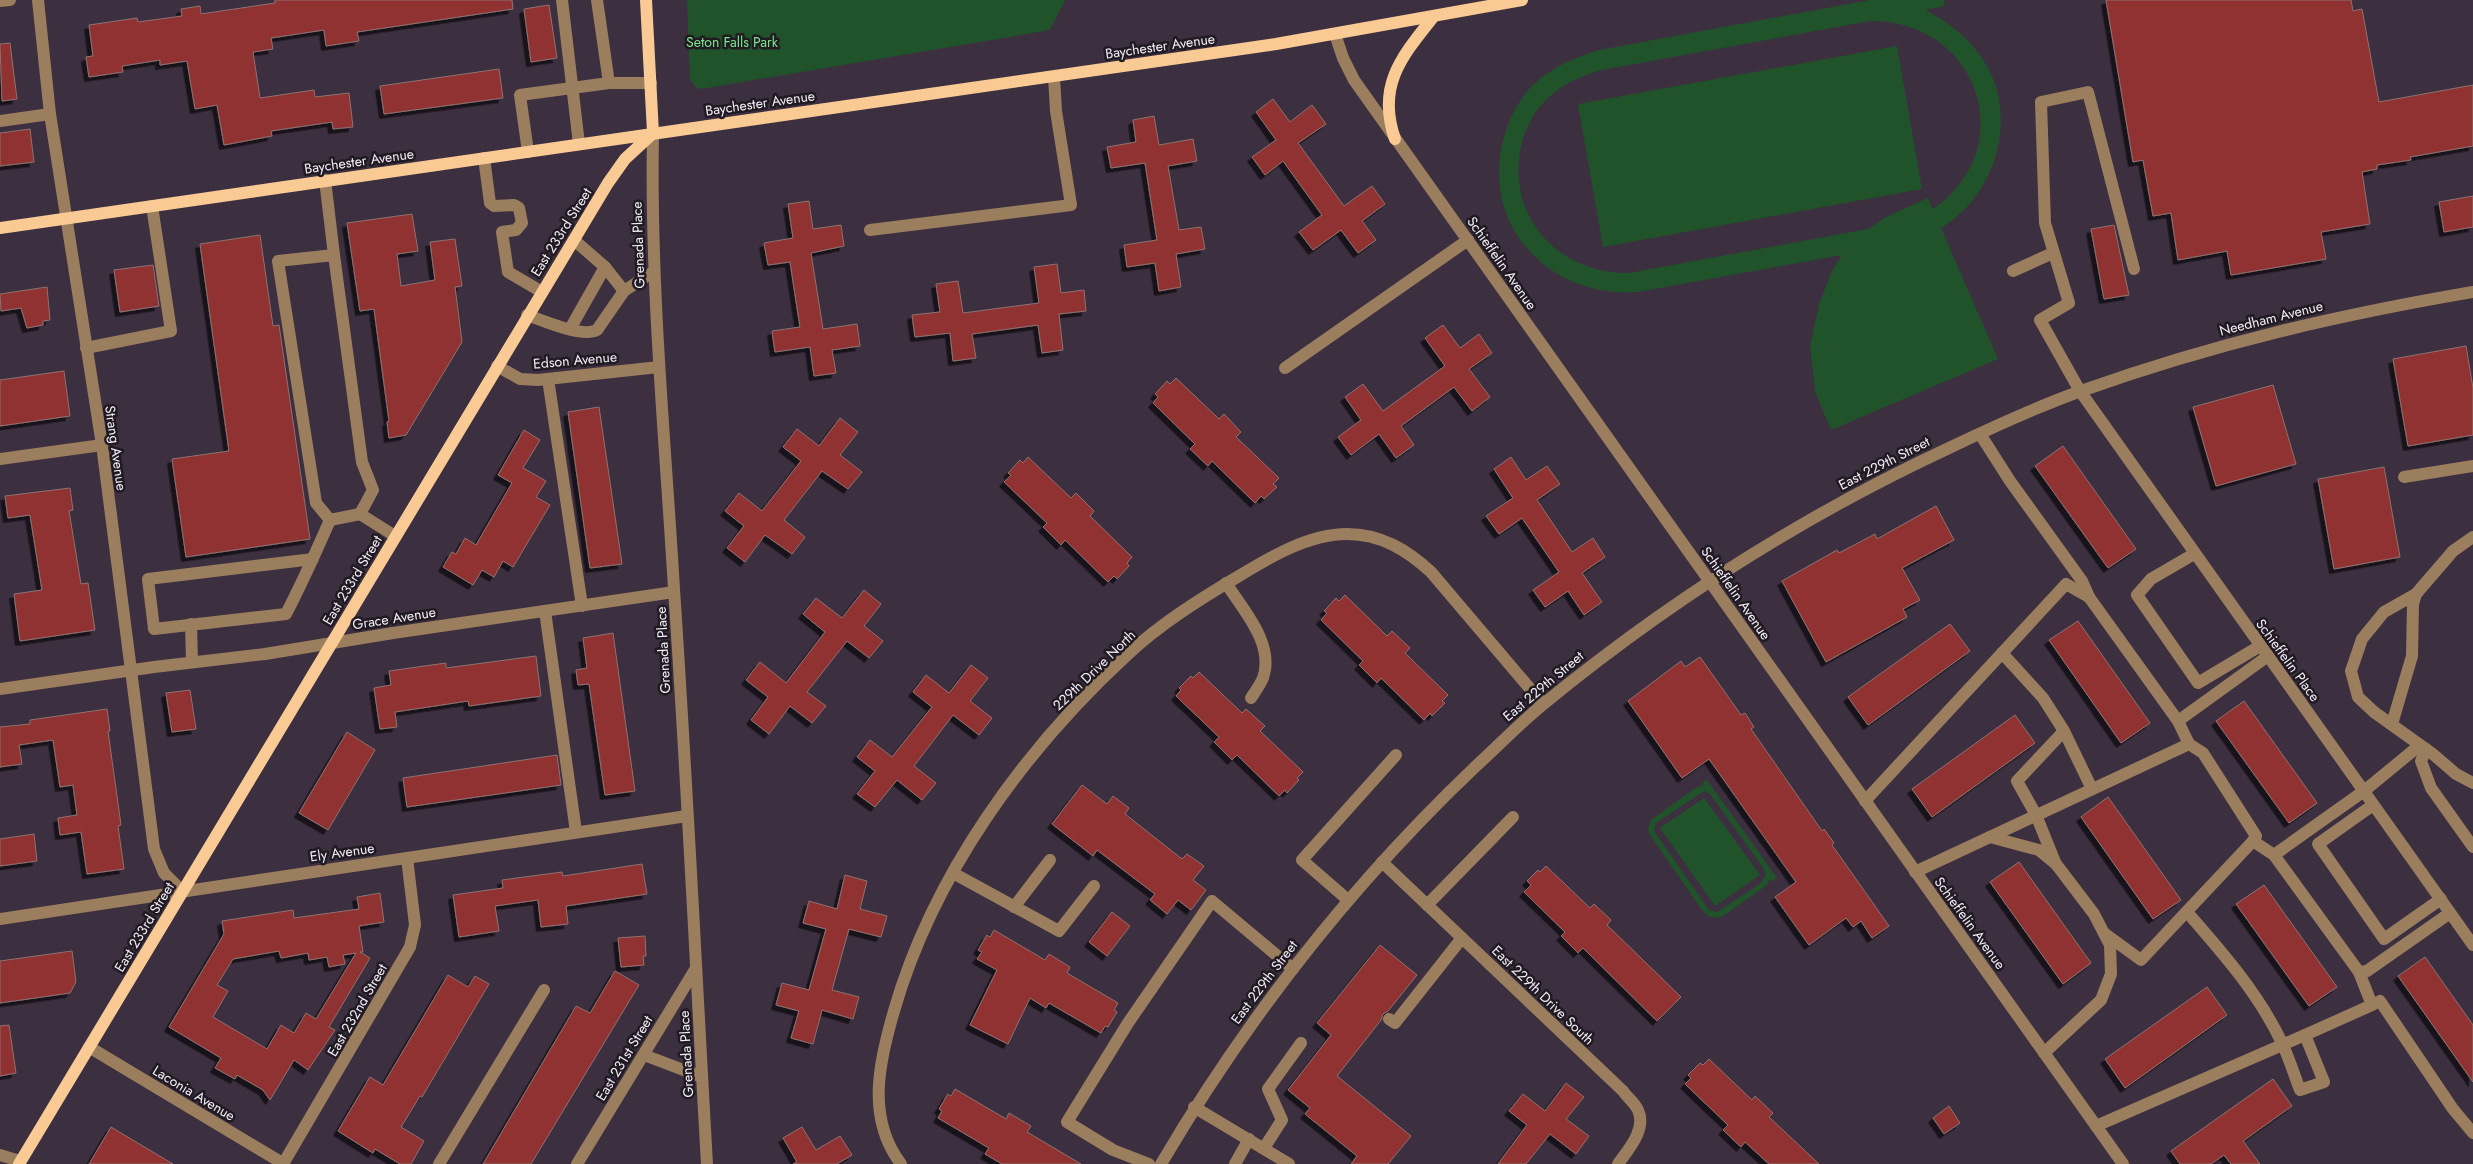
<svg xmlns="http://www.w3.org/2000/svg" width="2473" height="1164" font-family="Jost,sans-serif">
  <defs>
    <filter id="shadow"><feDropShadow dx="-4.5" dy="4.5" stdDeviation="0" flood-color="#0009"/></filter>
  </defs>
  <rect width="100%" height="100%" fill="#3c2f40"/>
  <g fill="#21532b" fill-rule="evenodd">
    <path d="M687,0H1065L1050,30L701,89L694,86L690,79Z"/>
    <path d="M1870,0H1944L1945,6L1925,10C1953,24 1979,46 1992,76C2015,131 1991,198 1941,228L1998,359L1831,430L1815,391L1810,346L1819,304L1832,271L1842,255L1638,292C1552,299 1481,228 1503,141C1508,121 1518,100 1533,85C1552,67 1575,57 1599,50ZM1870,21C1978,20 2022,147 1933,209L1928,198L1886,217L1868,229L1629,273C1561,274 1509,221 1520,152C1523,133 1532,114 1545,101C1561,84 1581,76 1602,70Z"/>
    <path d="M1897,46L1922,189L1603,247L1578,104Z"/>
    <path d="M1707,780L1777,878L1772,881L1770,879L1767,885L1723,916C1715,919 1708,918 1702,910L1650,835L1648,829L1651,820L1697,787L1704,786L1702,783ZM1704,791L1710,794L1764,869L1766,875L1761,883L1717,912L1709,910L1654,831L1656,823Z"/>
    <path d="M1704,798L1760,875L1715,906L1660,828Z"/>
  </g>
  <g fill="#903030" stroke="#8e7371" fill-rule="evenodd" filter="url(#shadow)">
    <path d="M275,0H512L513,9L357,32L359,41L326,46L324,30L271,38L273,49L253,52L260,98L314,90L315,97L349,93L353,127L333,129L332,122L271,131L272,136L224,145L217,105L195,109L187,61L160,65V60L122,66L123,72L89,77L86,57L93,56L89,25L137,18L138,22L182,16L181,9L200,6L201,14L275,3Z"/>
    <path d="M2106,0H2351L2353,11L2362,9L2379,102L2473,85V146L2410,157L2411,160L2377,165V169L2362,172L2370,224L2321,232L2326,259L2231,275L2227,251L2178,260L2171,213L2153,216L2143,160L2133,162Z"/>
    <path d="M549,5L557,58L531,62L524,9Z"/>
    <path d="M10,43L17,99L2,101L0,44Z"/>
    <path d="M499,69L503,98L384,114L380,86Z"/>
    <path d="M1273,99L1290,122L1312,105L1326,124L1298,143L1344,206L1372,186L1385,204L1362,221L1376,240L1358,253L1341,230L1313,250L1299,232L1322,215L1283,161L1265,175L1252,157L1276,140L1256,112Z"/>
    <path d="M1154,116L1159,145L1193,139L1197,161L1168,166L1179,230L1201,227L1205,249L1176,254L1181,287L1159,291L1155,263L1127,267L1124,245L1157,240L1145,163L1111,168L1107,147L1136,142L1133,120Z"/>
    <path d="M30,129L34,162L0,166V133Z"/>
    <path d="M2473,196V227L2444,232L2439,202Z"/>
    <path d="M809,201L813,229L841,225L844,246L811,253L823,329L857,324L860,346L832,350L836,373L814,376L810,347L775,352L772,331L800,327L790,262L768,265L764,243L793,238L788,204Z"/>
    <path d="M412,214L418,251L397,254L401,286L435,280L430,242L455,239L462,286L455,287L462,342L406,435L389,438L387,422L389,421L374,309L360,311L347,223Z"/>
    <path d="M2114,225L2129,295L2104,299L2091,229Z"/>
    <path d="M260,235L273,326L279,325L310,539L186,557L172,459L229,451L200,244Z"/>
    <path d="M1057,264L1061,293L1084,290L1086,311L1059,314L1063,350L1042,353L1038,325L972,334L976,358L953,361L950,333L915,337L912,315L940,312L936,284L958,281L963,313L1039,303L1034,267Z"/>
    <path d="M153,265L159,306L120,312L114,270Z"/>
    <path d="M47,287L50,320L43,321V325L27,328L21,308L1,311L0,294Z"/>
    <path d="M1443,325L1460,348L1479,334L1492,353L1469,369L1490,397L1472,411L1454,387L1401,426L1414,445L1396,458L1379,434L1351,455L1338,437L1361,420L1345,397L1363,384L1383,411L1445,366L1425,338Z"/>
    <path d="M2466,346L2473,388V435L2408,446L2393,359Z"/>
    <path d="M64,371L70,416L0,426V380Z"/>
    <path d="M1176,378L1219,419L1224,414L1241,432L1236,437L1279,478L1273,484L1277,487L1264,499L1261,496L1255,503L1212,461L1208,466L1190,449L1195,444L1153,403L1158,397L1155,394L1167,381L1170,384Z"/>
    <path d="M2273,385L2296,464L2216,486L2193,407Z"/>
    <path d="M599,407L622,564L590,568L568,412Z"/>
    <path d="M840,418L858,432L840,455L862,472L848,489L822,471L784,520L805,537L792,554L765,535L745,562L727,548L744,526L725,511L739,493L762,511L801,461L783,447L797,429L819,446Z"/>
    <path d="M524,430L540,440L523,468L546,481L536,497L550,505L513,567L503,561L494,577L482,570L473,585L443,567L452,552L456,554L465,538L476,545L512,483L498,475Z"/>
    <path d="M2063,446L2136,549L2108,568L2035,466Z"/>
    <path d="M1028,457L1071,498L1076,493L1094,511L1090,516L1132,557L1127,563L1129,566L1117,579L1114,576L1108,582L1065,540L1061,545L1043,527L1047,523L1004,482L1011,475L1008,473L1020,460L1023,463Z"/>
    <path d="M1511,457L1526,480L1547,466L1560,484L1537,500L1572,552L1593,538L1605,557L1582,573L1602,602L1584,615L1568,591L1545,607L1533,590L1559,572L1522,518L1499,534L1486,516L1513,498L1494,469Z"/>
    <path d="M2384,467L2400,557L2334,569L2318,479Z"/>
    <path d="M70,488L73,510L69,511L81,584L88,583L95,630L20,641L14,594L42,590L30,515L8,518L5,496Z"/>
    <path d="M1936,506L1954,540L1902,568L1920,600L1903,609L1907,617L1826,662L1782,581L1837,550L1839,553L1875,534L1877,539Z"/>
    <path d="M864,590L881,604L864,626L883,641L869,658L847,641L807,692L826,706L812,723L790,706L769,734L751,720L768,697L746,680L760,662L786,683L825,632L803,614L816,598L842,618Z"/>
    <path d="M1345,595L1387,636L1392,631L1410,648L1405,653L1448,695L1442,701L1445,703L1432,716L1430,713L1424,720L1381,678L1377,683L1359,665L1363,661L1321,620L1327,613L1324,611L1336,598L1339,601Z"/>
    <path d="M2078,621L2150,723L2121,743L2049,640Z"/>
    <path d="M1950,624L1970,651L1868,725L1848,697Z"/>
    <path d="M613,633L635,791L605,795L589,684L578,685L576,670L587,668L583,638Z"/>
    <path d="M536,656L541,696L469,706L468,701L395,712L397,727L380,729L374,688L391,685L389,671L446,663V668Z"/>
    <path d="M1700,657L1741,715L1745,713L1754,727L1751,729L1822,831L1824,829L1834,843L1832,845L1889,926L1872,938L1861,921L1853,927L1846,918L1809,945L1775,897L1796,882L1709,759L1682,778L1628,701L1681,661L1685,667Z"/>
    <path d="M971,665L988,678L970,701L992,718L979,735L953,715L914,766L936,783L922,800L897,780L875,807L857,794L875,771L857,757L870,740L892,757L932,707L913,692L926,675L949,693Z"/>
    <path d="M1199,672L1242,713L1246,709L1265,726L1260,731L1303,772L1297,778L1299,780L1287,793L1285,790L1279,796L1237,755L1232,760L1214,742L1219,737L1176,696L1181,690L1179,688L1191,676L1193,678Z"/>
    <path d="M190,690L196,729L172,732L166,693Z"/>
    <path d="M2244,701L2317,803L2289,823L2216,721Z"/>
    <path d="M107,709L110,731H108L121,825L118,826L124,869L87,874L81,832L60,835L58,818L77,815L73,785L60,787L53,740L19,745L22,764L0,767V727L30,724V720Z"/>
    <path d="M2015,715L2035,743L1932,817L1912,789Z"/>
    <path d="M347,732L375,750L328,830L299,813Z"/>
    <path d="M557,755L561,785L407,807L403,778Z"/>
    <path d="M1082,785L1107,804L1113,796L1129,808L1125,814L1182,859L1187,854L1204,866L1193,880L1206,890L1191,910L1178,900L1167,914L1150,900L1155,894L1097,850L1093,856L1052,824Z"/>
    <path d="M2108,797L2181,900L2153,919L2081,817Z"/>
    <path d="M34,834L37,861L0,866V839Z"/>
    <path d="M2019,862L2091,963L2063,984L1990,882Z"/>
    <path d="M642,864L647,894L566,906L568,924L541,927L538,900L495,906L499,931L459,937L453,895L503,888L502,880L562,872L563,876Z"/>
    <path d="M1546,866L1590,908L1594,904L1611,920L1607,925L1681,997L1657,1021L1583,948L1578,953L1561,936L1565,932L1524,892L1531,885L1527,881L1538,870L1540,872Z"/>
    <path d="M845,875L867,881L860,909L887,916L881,937L849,929L832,990L859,997L853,1019L822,1010L813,1044L791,1038L799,1011L776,1005L782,983L809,990L826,929L803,923L809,901L837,909Z"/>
    <path d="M2264,885L2337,987L2309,1006L2236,904Z"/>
    <path d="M380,893L384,922L359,926L363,952H360L370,958L329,1027L335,1030L308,1070L294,1060L270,1100L263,1090L237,1075L235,1079L215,1068L221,1058L169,1027L224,934L222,921L293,910L294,918L359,909L357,897ZM279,951L281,958L308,953L309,960L327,957L329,967L345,964L343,955L356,953L316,1019L306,1013L294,1033L281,1025L267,1049L213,1017L228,991L217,985L233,959Z"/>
    <path d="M1112,912L1130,926L1107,956L1089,942Z"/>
    <path d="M994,930L1045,960L1049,954L1070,967L1067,973L1118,1003L1114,1010L1117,1012L1108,1027L1105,1026L1101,1033L1049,1003L1046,1008L1030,998L1008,1044L970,1025L997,970L977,959L982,952L978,950L987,935L990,937Z"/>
    <path d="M645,936L646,956H643L644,965L621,967L618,938Z"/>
    <path d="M1380,945L1417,975L1388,1011L1383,1014L1381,1020L1337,1076L1411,1136L1388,1164H1351L1357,1156L1305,1114L1310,1108L1288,1090L1331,1035L1317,1023Z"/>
    <path d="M72,951L76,982L70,993L0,1003V961Z"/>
    <path d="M2425,957L2473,1025V1082L2398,976Z"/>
    <path d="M615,971L639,985L531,1164H483L576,1006L590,1013Z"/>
    <path d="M448,975L468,987L475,976L489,984L422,1097L420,1096L401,1127L424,1141L411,1164H400L375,1149L373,1153L338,1131L370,1077L383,1085Z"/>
    <path d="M2207,987L2227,1015L2125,1088L2105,1059Z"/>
    <path d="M9,1025L16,1073L0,1076V1026Z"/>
    <path d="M1709,1059L1752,1100L1755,1096L1773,1113L1769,1117L1819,1164H1769L1745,1142L1741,1147L1723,1130L1728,1125L1685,1084L1691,1078L1688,1075L1700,1063L1703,1065Z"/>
    <path d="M2273,1079L2292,1106L2243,1141L2260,1164H2231L2224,1155L2211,1164H2180L2171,1151Z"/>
    <path d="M1566,1083L1584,1097L1566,1119L1589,1136L1576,1154L1550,1134L1526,1164H1498L1527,1125L1509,1111L1523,1094L1545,1111Z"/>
    <path d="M955,1089L1006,1119L1009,1113L1031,1126L1027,1132L1081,1164H1002L985,1154L989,1148L938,1118L942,1111L939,1109L948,1094L951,1096Z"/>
    <path d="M1949,1106L1960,1123L1944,1134L1933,1118Z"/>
    <path d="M111,1127L136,1142L173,1164H89Z"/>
    <path d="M802,1127L816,1150L840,1136L852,1155L837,1164H793L797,1162L783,1138Z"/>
  </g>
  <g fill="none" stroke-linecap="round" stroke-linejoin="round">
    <g stroke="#9b7e5e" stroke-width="12">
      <path d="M38,0L50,114L102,445L154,849L164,873L183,892"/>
      <path d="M562,0L579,144"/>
      <path d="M0,1L10,0"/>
      <path d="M1335,34L1343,58L1354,80L2123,1164"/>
      <path d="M609,83H651"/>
      <path d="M0,121L50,114"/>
      <path d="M653,133C650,286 665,437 674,589C687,781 696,972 707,1164"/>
      <path d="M528,152L520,95L609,83L597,0"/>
      <path d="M484,158L490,203L494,206L514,205L519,208L522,223L516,230L502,232L508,272L542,292"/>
      <path d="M325,180L334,255"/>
      <path d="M870,230L1071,205L1056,111L1054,77"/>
      <path d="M574,240L605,267"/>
      <path d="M2134,269L2088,92L2041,102L2045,223L2069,303L2040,320L2080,391L2473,945"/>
      <path d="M2013,271L2053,253"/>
      <path d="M527,315C544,321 582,338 597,330L624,291L653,272"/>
      <path d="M570,329L605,267L624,291"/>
      <path d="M86,348L171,331L152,206"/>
      <path d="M497,366L520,379L538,380L659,367"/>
      <path d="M1285,368L1468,240"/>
      <path d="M548,379L582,606"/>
      <path d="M1980,434L2010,481L2082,581L2089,597"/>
      <path d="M0,459L102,445"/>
      <path d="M2404,477L2473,466"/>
      <path d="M330,520L316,503L278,261L334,255L362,462L373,490L360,514L395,536"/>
      <path d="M330,520L360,514"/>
      <path d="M2194,554L2151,579L2137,595L2198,683L2260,646"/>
      <path d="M313,559L148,579L154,629L286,614C302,583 316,552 330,520"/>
      <path d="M1226,583C1243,610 1275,644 1263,678C1260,685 1255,692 1251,698"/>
      <path d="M2416,594L2384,612L2362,639L2351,671L2358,697L2374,712L2434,755L2456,774L2473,783"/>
      <path d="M545,611L576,832"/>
      <path d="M191,624L192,662"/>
      <path d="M2002,653L2043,698L2064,731"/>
      <path d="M0,689L154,667L265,654L393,633L674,592"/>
      <path d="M2392,724L2412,656L2413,604L2416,594L2453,551L2473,537"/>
      <path d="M2189,744L2203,753L2256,836L2253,841"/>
      <path d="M2426,749L2421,761L2431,788L2473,847"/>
      <path d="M1865,801L2066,584L2089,597L2178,721L2268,656"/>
      <path d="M2373,805L2318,844L2384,939L2441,899"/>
      <path d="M1990,837L2039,850L2056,864L2094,914L2110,945L2111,974L2101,1000L2044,1053"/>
      <path d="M1382,862L1623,1091C1627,1097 1635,1103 1638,1110C1647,1129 1628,1150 1618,1164"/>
      <path d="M2055,862L2036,815L2017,781L2064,731L2092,789"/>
      <path d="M1915,872L2189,744L2178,721"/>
      <path d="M953,873L1059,931L1094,886"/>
      <path d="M1348,900L1302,860L1396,755"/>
      <path d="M1427,905L1513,817"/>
      <path d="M1014,907L1050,860"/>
      <path d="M2187,912C2222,952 2259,994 2282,1043C2289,1058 2294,1074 2300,1090L2324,1082L2305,1035L2372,1005L2359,972L2274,855"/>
      <path d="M0,919L687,816"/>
      <path d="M2104,933L2141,960L2253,841L2274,855L2364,791L2420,745"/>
      <path d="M2359,972L2367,971L2450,913"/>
      <path d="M2372,1005L2380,1001L2453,1109L2473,1133"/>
      <path d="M1389,1019L1395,1023L1462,938"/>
      <path d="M89,1047L284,1164"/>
      <path d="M644,1055L702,1077"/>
      <path d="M1194,1107L1289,1164"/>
      <path d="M2096,1126L2305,1035"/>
      <path d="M1264,1148L1282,1120L1268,1089L1301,1043"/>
      <path d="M0,1155L20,1161"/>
      <path d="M283,1164L410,947L415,925L407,858"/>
      <path d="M439,1164L544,990"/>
      <path d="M577,1164L696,968"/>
      <path d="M901,1164C866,1118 879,1062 894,1011C933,875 1024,750 1127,655C1160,624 1200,599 1239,576C1270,557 1309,534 1347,534C1381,534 1407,550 1431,572L1543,704"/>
      <path d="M1149,1164L1113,1150L1067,1122L1128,1023L1212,901L1293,969"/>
      <path d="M1161,1164C1247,1018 1352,884 1475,767C1497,747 1518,725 1541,706C1665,604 1803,516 1949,448C1993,427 2038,406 2084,390C2213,344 2338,315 2473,292"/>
      <path d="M1235,1164L1249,1139"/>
    </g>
    <g stroke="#faca94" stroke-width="12">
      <path d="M646,0L653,133"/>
      <path d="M1395,139C1376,85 1403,55 1434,16"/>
      <path d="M0,228L1276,44L1522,0"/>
      <path d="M19,1164L608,183L625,159L651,135"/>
    </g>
  </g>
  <g text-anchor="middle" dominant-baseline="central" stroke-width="5" stroke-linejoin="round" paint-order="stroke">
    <g font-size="14" fill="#7ae68c" stroke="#201a22">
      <text x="732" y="42">Seton Falls Park</text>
    </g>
    <g font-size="14" fill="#f5edf8" stroke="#201a22">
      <text transform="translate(1160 46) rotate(-8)">Baychester Avenue</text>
      <text transform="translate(760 103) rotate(-8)">Baychester Avenue</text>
      <text transform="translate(359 161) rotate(-8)">Baychester Avenue</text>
      <text transform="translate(561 232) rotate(-58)">East 233rd Street</text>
      <text transform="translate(638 245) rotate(-92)">Grenada Place</text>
      <text transform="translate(1502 263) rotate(55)">Schieffelin Avenue</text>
      <text transform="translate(2271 318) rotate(-14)">Needham Avenue</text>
      <text transform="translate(575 360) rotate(-5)">Edson Avenue</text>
      <text transform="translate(116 448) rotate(82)">Strang Avenue</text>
      <text transform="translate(1884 463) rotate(-27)">East 229th Street</text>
      <text transform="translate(352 580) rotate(-59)">East 233rd Street</text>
      <text transform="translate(1736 593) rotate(55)">Schieffelin Avenue</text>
      <text transform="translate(394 618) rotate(-9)">Grace Avenue</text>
      <text transform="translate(663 650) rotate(-93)">Grenada Place</text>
      <text transform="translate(2288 660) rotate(54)">Schieffelin Place</text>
      <text transform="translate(1094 670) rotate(-44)">229th Drive North</text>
      <text transform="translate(1543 686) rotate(-40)">East 229th Street</text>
      <text transform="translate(342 852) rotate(-8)">Ely Avenue</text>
      <text transform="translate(1970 923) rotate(54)">Schieffelin Avenue</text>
      <text transform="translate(144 927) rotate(-59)">East 233rd Street</text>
      <text transform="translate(1264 982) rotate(-53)">East 229th Street</text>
      <text transform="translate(1543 995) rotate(44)">East 229th Drive South</text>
      <text transform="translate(357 1010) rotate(-60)">East 232nd Street</text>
      <text transform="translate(686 1054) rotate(-93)">Grenada Place</text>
      <text transform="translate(624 1058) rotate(-59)">East 231st Street</text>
      <text transform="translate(194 1093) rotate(31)">Laconia Avenue</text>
    </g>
  </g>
</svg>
